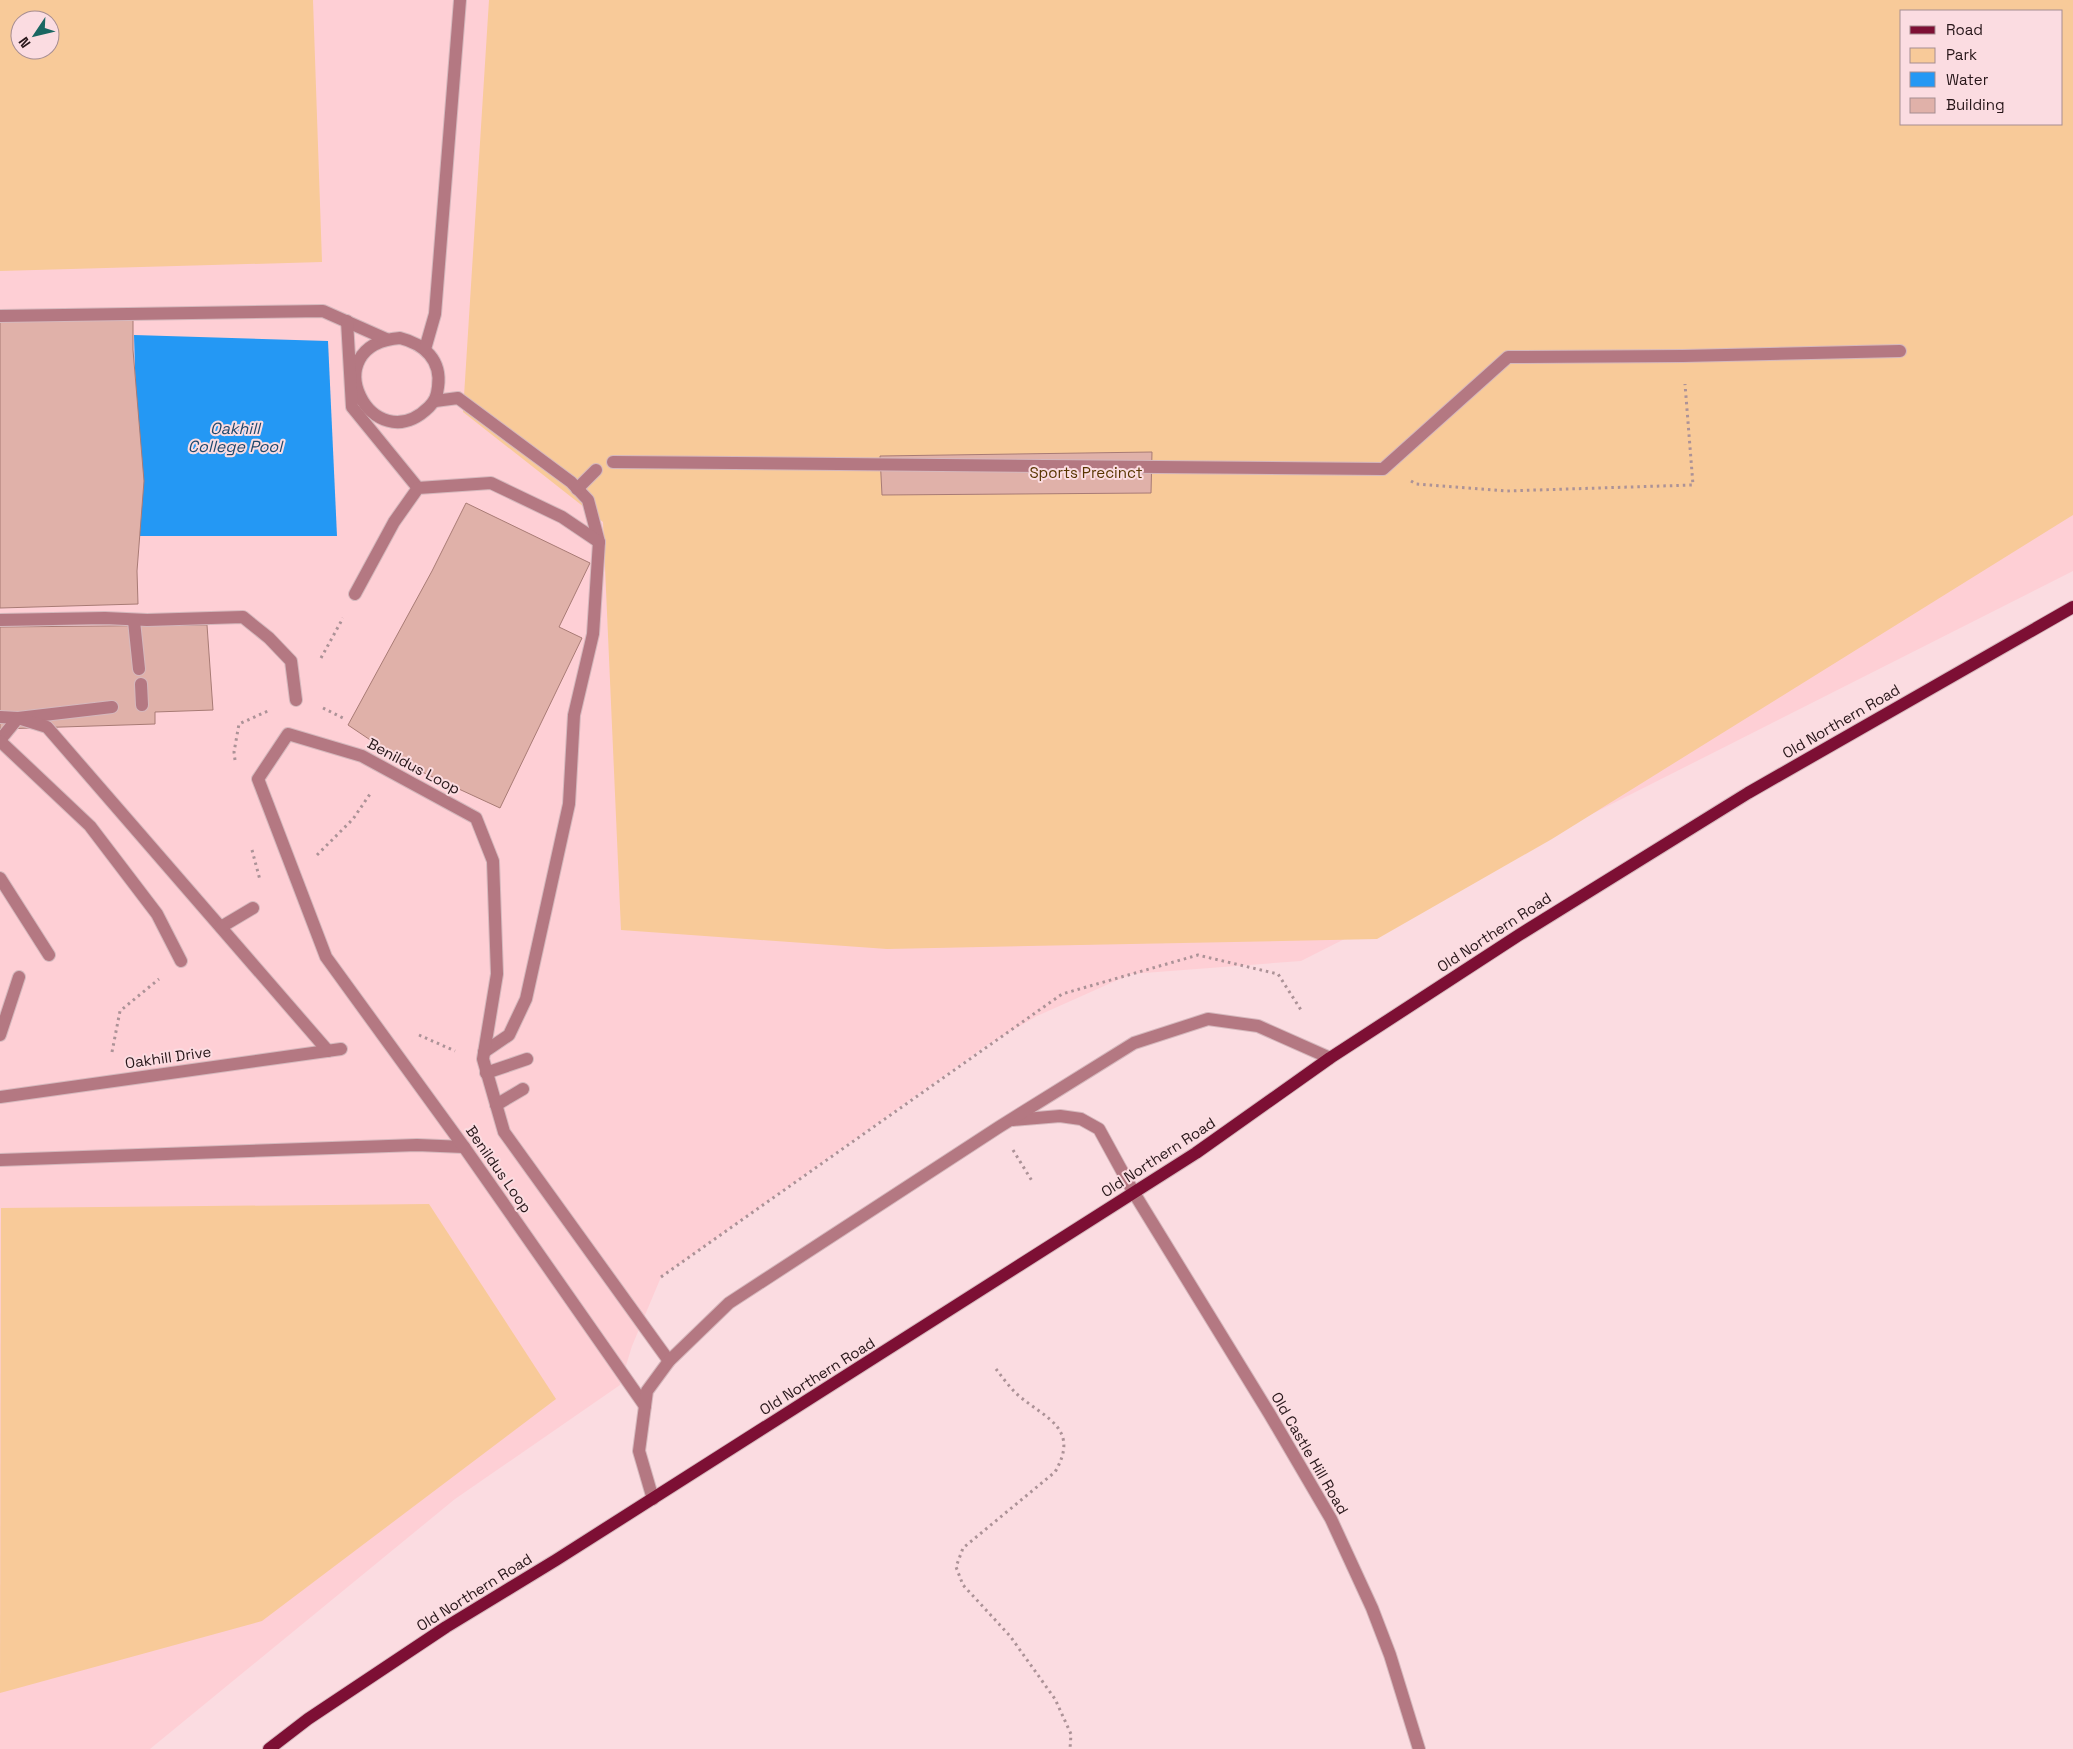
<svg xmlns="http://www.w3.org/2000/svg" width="2073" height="1749" font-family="'Space Grotesk',sans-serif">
  <rect width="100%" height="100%" fill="#fbdce1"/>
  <path fill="#fecfd5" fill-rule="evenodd" d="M0,0H2073V571L1301,961L1131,974L1037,1016L987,1045L661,1277L632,1346L620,1385L455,1499L150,1749H0ZM1902,11H2062V124H1902ZM20,20H50V50H20Z"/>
  <g fill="#f8ca99" fill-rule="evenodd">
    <path d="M0,0H313L322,262L0,271ZM20,20H50V50H20Z"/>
    <path d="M489,0H2073V515L1552,839L1377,939L887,949L621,930L603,522L463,412ZM1902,11H2062V124H1902Z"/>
    <path d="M429,1204L556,1399L262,1621L0,1693L1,1208Z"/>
  </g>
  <path fill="#2498f4" d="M134,335L328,341L337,536H140Z"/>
  <g fill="#e0b1a9" stroke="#a87b75">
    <path d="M133,312V350L144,481L137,571L138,604L0,608V316Z"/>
    <path d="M1152,452L1151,493L882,495L880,456Z"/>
    <path d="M466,503L590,563L559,627L582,638L500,808L409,766L348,725L432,571Z"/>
    <path d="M207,625L213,710L155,712V724L0,729V627Z"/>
  </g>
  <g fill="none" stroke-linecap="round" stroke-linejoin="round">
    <g stroke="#d5b8bd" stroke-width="14">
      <g id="service">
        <path d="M400,338C424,344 442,360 438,387C437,396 435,401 429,407C372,463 312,345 400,338Z"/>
        <path d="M425,349L435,314L460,0"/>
        <path d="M435,401L458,398L571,482L588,500L599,542L593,634L574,715L569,804L526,999L509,1035L484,1052"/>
        <path d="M486,1073L527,1059"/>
        <path d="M496,1105L523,1089"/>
        <path d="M1013,1120L1060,1116L1081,1119L1099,1129L1134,1193"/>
        <path d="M0,1160L417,1145L464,1147"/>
        <path d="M645,1406L464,1147L326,957L258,779L288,734L362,756L476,818L493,861L497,974L483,1059L504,1132L669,1361"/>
        <path d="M653,1499L639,1451L647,1391L669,1361L729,1303L999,1127L1134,1043L1208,1019L1258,1026L1330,1058"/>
      </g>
    </g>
    <g stroke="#d5b8bd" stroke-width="14">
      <g id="pedestrian">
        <path d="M0,316L323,311L386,339"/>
        <path d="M347,321L352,407L418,488"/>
        <path d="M613,462L1383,469L1508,357L1683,356L1900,351"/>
        <path d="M577,489L596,470"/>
        <path d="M355,594L394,522L418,488L491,483L562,517L599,542"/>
        <path d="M0,620L105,618L147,620L243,617L269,638L291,661L296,700"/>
        <path d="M134,621L139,669"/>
        <path d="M141,684L142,705"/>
        <path d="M0,717L18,718L112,707"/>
        <path d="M0,740L18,718L47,727L328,1051"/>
        <path d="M0,741L90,826L157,914L181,961"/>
        <path d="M0,878L49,955"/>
        <path d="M221,927L253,908"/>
        <path d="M0,1035L19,977"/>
        <path d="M0,1097L341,1049"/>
      </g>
    </g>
    <g stroke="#d5b8bd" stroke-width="14">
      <path id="tertiary" d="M1134,1193L1269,1413L1331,1519L1372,1608L1390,1655L1419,1749"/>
    </g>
    <g stroke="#d5b8bd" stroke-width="14">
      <path id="primary" d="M269,1749L308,1719L446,1627L556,1560L1196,1153L1330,1058L1519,935L1748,793L2073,607"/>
    </g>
    <g stroke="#ac9297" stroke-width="3" stroke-dasharray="2.5 4" stroke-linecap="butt">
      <path d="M1411,481L1416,484L1506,491L1693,485L1685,384"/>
      <path d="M321,658L343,618"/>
      <path d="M323,708L345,719"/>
      <path d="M235,760L234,752L239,724L270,710"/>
      <path d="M252,850L260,880"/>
      <path d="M317,855L353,819L370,794"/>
      <path d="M419,1035L455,1051"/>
      <path d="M112,1052L120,1011L159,979"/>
      <path d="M1013,1150L1032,1181"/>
      <path d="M661,1277L1062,994L1198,955L1278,974L1301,1010"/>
      <path d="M996,1369C1003,1378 1010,1388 1019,1396C1047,1419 1080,1429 1055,1472L963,1548L956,1567L963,1585L1010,1636L1055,1699L1071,1734L1070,1749"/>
    </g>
    <use href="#service" stroke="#b47882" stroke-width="12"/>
    <use href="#pedestrian" stroke="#b47882" stroke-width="12"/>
    <use href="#tertiary" stroke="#b47882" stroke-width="12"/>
    <use href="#primary" stroke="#7d0f34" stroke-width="12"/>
  </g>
  <g text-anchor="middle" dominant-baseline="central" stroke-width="4" stroke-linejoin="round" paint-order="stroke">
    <g font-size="15" fill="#583500" stroke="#fbdce1">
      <text x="1086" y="472">Sports Precinct</text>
    </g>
    <g font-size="15" fill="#271619" stroke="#fbdce1">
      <text transform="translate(1841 721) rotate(-30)">Old Northern Road</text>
      <text transform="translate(414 766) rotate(28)">Benildus Loop</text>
      <text transform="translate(1494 932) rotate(-33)">Old Northern Road</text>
      <text transform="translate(168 1057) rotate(-8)">Oakhill Drive</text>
      <text transform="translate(1158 1157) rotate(-33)">Old Northern Road</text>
      <text transform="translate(499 1169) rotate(55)">Benildus Loop</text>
      <text transform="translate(817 1376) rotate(-32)">Old Northern Road</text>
      <text transform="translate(1310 1453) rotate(60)">Old Castle Hill Road</text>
      <text transform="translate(474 1592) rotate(-32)">Old Northern Road</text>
    </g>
    <g font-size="16" font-style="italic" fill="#1e486d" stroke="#fbdce1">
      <text x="235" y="428">Oakhill<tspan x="235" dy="18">College Pool</tspan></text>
    </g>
  </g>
  <rect x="1900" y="10" width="162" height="115" fill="#fbdce1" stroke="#a68d91"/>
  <rect x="1910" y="26" width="25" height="8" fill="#7d0f34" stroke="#a68d91"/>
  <text x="1946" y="35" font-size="15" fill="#271619">Road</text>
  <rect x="1910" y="48" width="25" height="15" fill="#f8ca99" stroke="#a68d91"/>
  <text x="1946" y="60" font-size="15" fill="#271619">Park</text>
  <rect x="1910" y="72" width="25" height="15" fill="#2498f4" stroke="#a68d91"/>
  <text x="1946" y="85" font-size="15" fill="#271619">Water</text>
  <rect x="1910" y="98" width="25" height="15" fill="#e0b1a9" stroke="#a68d91"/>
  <text x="1946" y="110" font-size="15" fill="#271619">Building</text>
  <g transform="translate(35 35) rotate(235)"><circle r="24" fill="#fbdce1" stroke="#a68d91"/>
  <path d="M0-4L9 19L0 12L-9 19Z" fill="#1a6762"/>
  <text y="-8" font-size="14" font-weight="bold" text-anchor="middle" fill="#271619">N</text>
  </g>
</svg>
